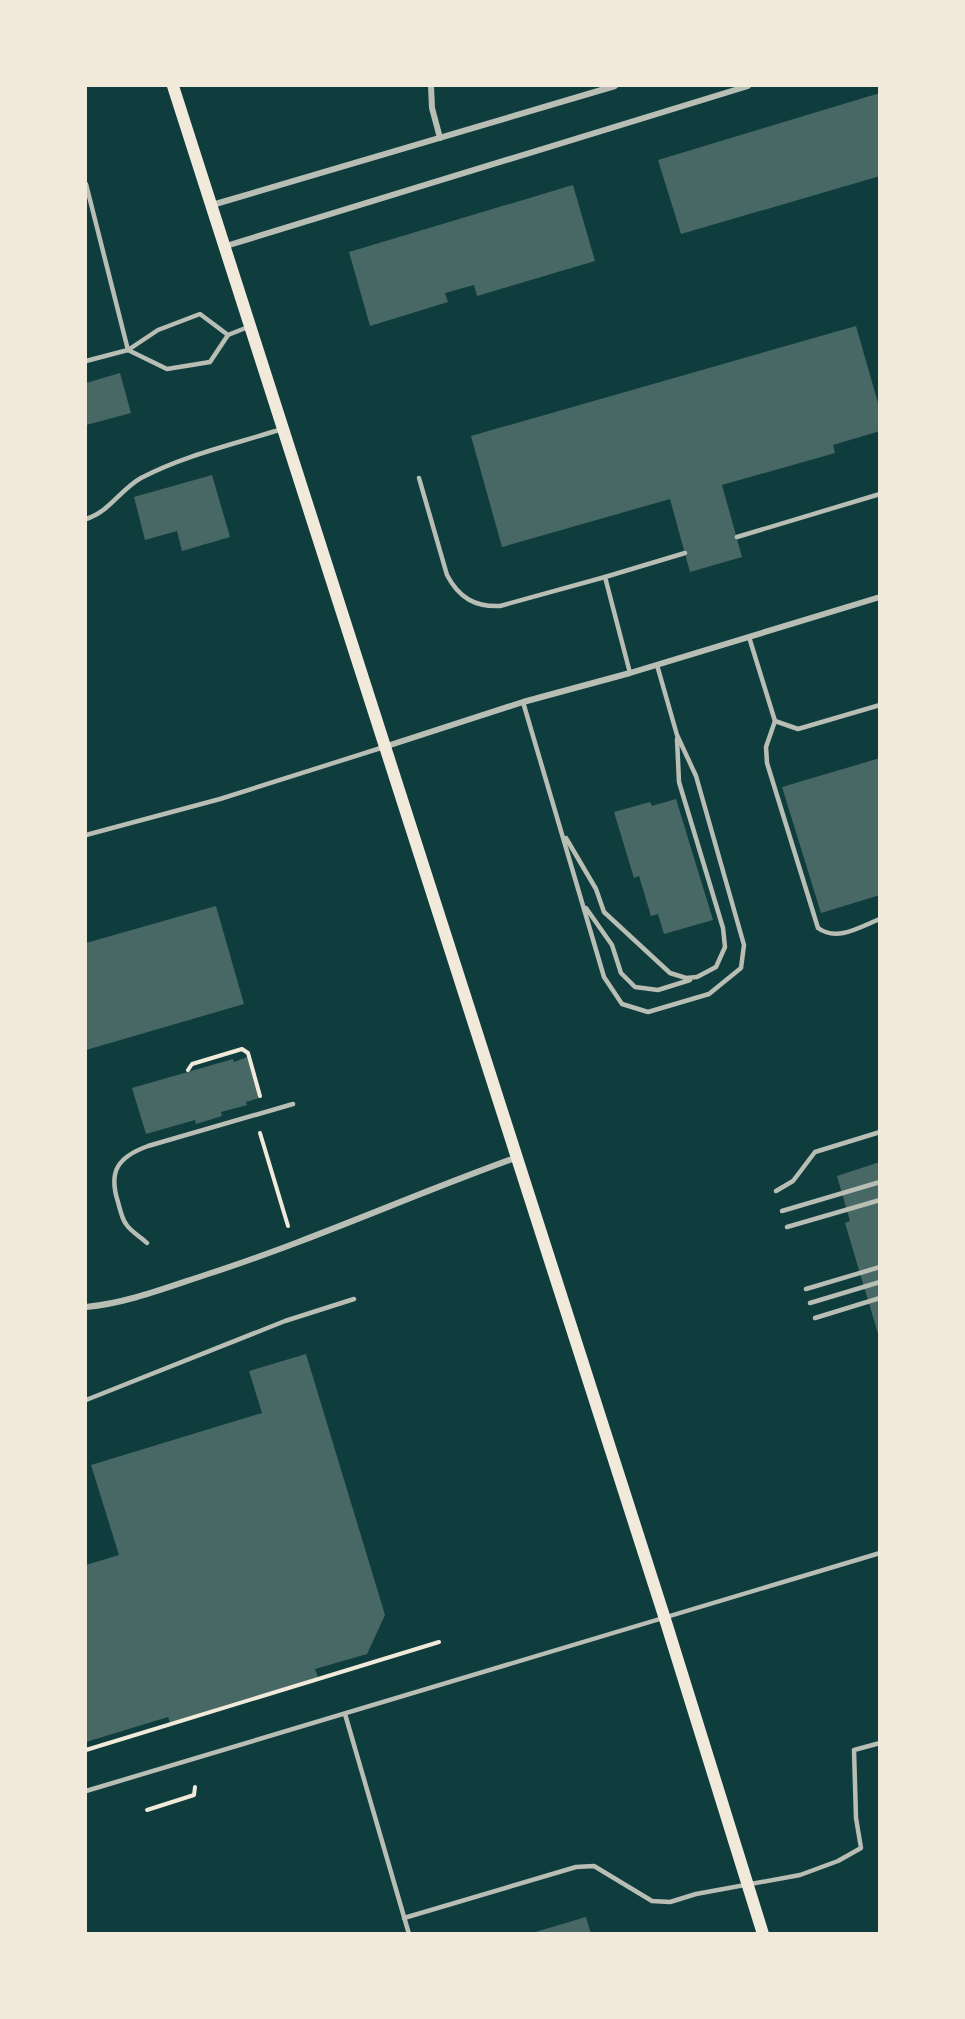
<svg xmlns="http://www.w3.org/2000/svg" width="965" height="2019" font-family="Lato,sans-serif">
  <rect width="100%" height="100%" fill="#0f3d3e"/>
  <g fill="#486865">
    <path d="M880,93V176L681,234L658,160Z"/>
    <path d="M573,185L595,261L477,296L474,285L445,293L448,302L370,326L349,252Z"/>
    <path d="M856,326L880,410V431L833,445L835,453L722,485L742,557L690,572L670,499L502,547L471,436Z"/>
    <path d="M120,373L131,413L86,425V383Z"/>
    <path d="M212,475L230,537L182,551L177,531L145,540L134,497Z"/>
    <path d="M880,758V895L821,913L782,787Z"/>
    <path d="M676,799L713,920L664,934L658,914L651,916L639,876L634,878L614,812L650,802L652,806Z"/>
    <path d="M216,906L244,1004L86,1050V943Z"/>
    <path d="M247,1057L259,1098L246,1102L247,1105L221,1112L222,1116L196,1124L195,1120L146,1134L132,1088L233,1059L234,1062Z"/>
    <path d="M880,1162V1337H879L845,1223L850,1221L837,1176Z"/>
    <path d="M306,1354L385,1615L367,1654L315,1669L318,1677L170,1723L168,1717L86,1742V1565L119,1555L91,1465L262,1413L249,1371Z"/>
    <path d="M586,1917L591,1934H532V1933Z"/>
  </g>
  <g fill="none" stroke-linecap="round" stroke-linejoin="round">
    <g stroke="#f1e9da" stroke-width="4">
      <path d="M188,1070L192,1064L242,1049L248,1053L260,1096"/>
      <path d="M260,1133L288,1226"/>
      <path d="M86,1750L439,1642"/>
      <path d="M147,1810L194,1795L195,1787"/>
    </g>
    <g stroke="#b8beb3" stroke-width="4.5">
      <path d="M86,184L128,350L86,361"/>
      <path d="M228,335L200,314L158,330L128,350L167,369L210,362L228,335L248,327"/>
      <path d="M419,478L447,575C459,598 475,607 500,606L605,577"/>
      <path d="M86,519C109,512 121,489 141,478C185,455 235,444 282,429"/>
      <path d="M737,537L880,494"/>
      <path d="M749,637L775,721L798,729L880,705"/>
      <path d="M630,673L605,577L685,553"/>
      <path d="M523,702L604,977L622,1004L648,1012L709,994L741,968L744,945L696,776L677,735L657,665"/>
      <path d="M775,721L766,747L767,763L818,928C837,942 860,927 880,919"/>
      <path d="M86,835L220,799L384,747"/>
      <path d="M566,838L596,889L604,912L670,973L686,978L697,977L716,967L725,947L723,928L679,782L677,739"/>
      <path d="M586,908L612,945L621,973L635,987L658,990L690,980"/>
      <path d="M776,1191L793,1181L815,1152L880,1132"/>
      <path d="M782,1211L880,1182"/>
      <path d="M787,1227L880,1200"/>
      <path d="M147,1243C141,1237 130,1231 126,1224C122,1219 120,1209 118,1202C108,1171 118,1157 148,1146L293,1104"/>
      <path d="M806,1289L880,1267"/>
      <path d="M810,1303L880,1282"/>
      <path d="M815,1318L880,1298"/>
      <path d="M86,1400L285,1321L354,1299"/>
      <path d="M345,1714L409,1934"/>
      <path d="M86,1791L880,1553"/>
      <path d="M404,1918L576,1867L594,1866L652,1901L670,1902L696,1894L800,1875L838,1861L861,1848L856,1818L854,1750L880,1743"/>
    </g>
    <g stroke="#b8beb3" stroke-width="6">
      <path d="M431,86L432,108L440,138"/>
      <path d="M212,205L615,86"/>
      <path d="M226,246L748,86"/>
      <path d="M384,747L523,702L630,673L880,597"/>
      <path d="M86,1307C128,1303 168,1287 208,1274C313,1240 412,1195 515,1158"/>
    </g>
    <path stroke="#f1e9da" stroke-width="12" d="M173,86L665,1619L763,1934"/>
  </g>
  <rect width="965" height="2019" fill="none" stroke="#f1e9da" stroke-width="174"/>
</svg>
